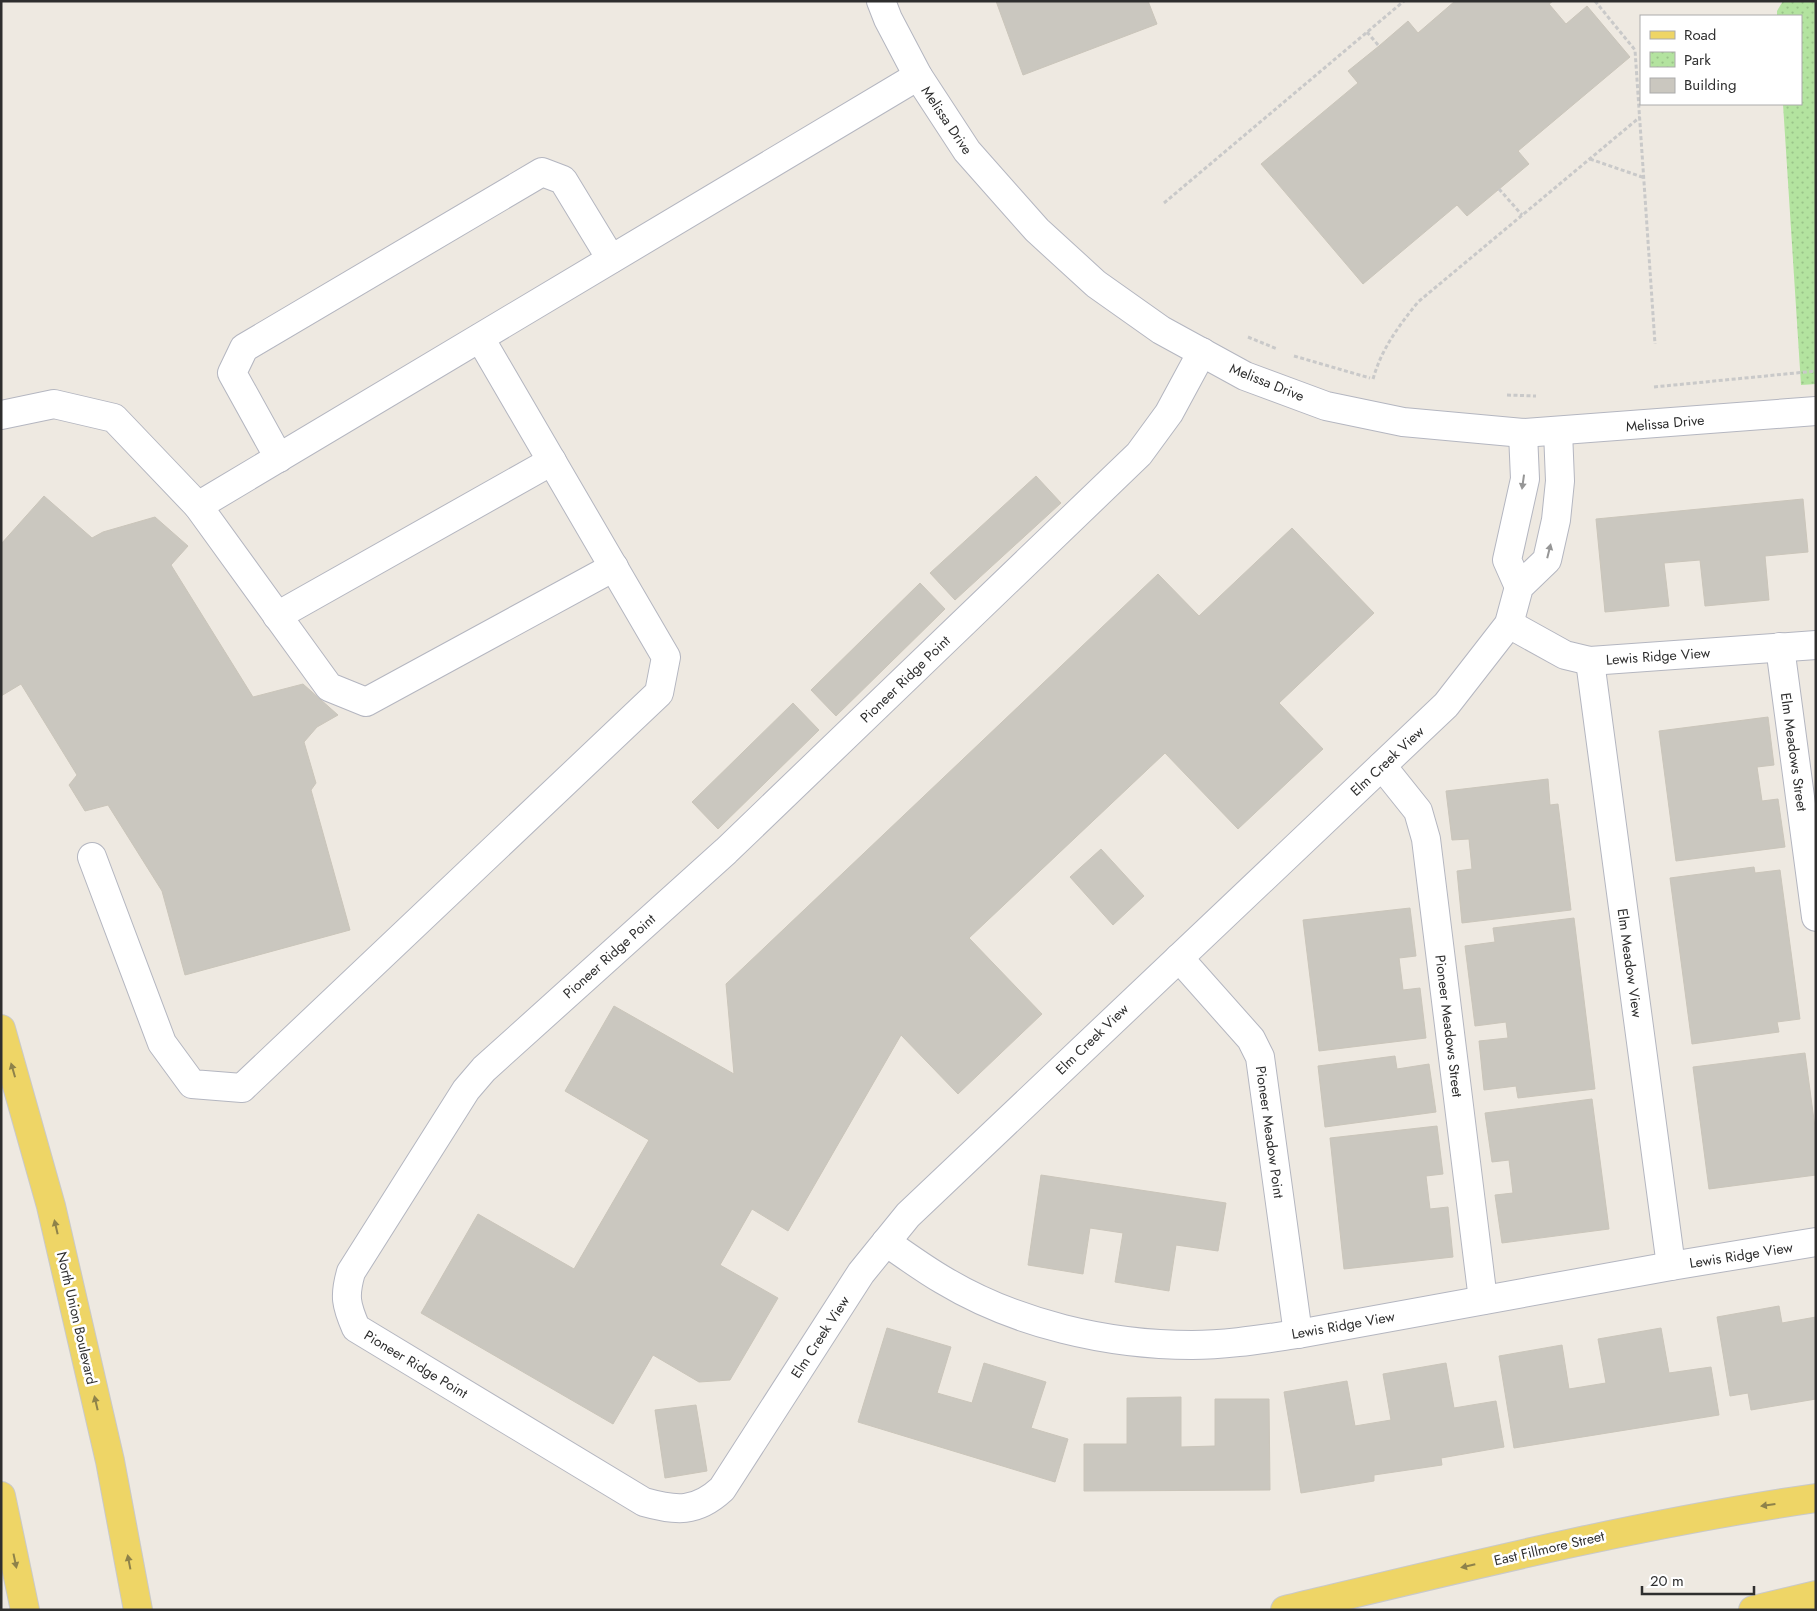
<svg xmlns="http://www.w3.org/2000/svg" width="1817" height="1611" font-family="Jost,sans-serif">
  <defs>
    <pattern id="park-dots" width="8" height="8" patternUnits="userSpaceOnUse" patternTransform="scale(1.25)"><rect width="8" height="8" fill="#b3e39f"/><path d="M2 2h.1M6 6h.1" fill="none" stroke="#9ac389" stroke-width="1.8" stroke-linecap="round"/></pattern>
  </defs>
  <rect width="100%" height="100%" fill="#eee9e1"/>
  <path fill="url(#park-dots)" d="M1783,1H1816V384L1801,385L1783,104H1801V16H1777V11Z"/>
  <g fill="#cac7bf" stroke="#cac5ba">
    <path d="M996,1H1148L1157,24L1023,75Z"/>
    <path d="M1455,1H1553L1549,4L1566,24L1587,6L1630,57L1518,151L1529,164L1467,216L1457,205L1363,284L1261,164L1358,83L1348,71L1379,46L1408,21L1418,33Z"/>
    <path d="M1036,476L1061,503L955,600L930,573Z"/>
    <path d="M44,496L92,538L103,532L155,517L188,546L171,565L253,697L303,684L338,715L317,727L304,742L316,783L311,790L350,930L185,975L162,891L108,805L85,811L69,785L77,775L21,684L1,696V544Z"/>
    <path d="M1803,499L1808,552L1765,556L1769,600L1705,606L1700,560L1664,563L1669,606L1605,612L1596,519Z"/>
    <path d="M1292,528L1374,613L1279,703L1323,749L1238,829L1165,753L969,938L1042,1014L958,1094L901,1035L788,1231L752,1209L720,1265L778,1298L730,1380L699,1382L653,1355L613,1424L421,1313L478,1214L574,1269L649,1140L565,1091L614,1006L734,1074L726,984L1158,574L1199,616Z"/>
    <path d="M920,583L945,609L836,716L811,690Z"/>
    <path d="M793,703L819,730L718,829L692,802Z"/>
    <path d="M1768,717L1774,765L1757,767L1762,801L1778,799L1785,847L1676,861L1659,731Z"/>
    <path d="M1548,779L1550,805L1558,804L1571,910L1462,923L1457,871L1472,869L1469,839L1452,840L1446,791Z"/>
    <path d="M1101,849L1144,896L1113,925L1070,877Z"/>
    <path d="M1754,867L1755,873L1780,870L1800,1019L1777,1022L1779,1032L1692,1044L1670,878Z"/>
    <path d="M1410,908L1416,956L1399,958L1403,990L1420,988L1426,1038L1319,1051L1303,920Z"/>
    <path d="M1574,918L1595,1089L1518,1098L1516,1086L1484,1090L1479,1041L1508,1038L1506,1022L1475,1026L1465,946L1495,942L1493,928Z"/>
    <path d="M1805,1053L1816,1135V1175L1709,1189L1693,1067Z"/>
    <path d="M1395,1056L1397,1069L1429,1064L1436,1112L1325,1127L1318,1066Z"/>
    <path d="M1592,1099L1609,1229L1502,1243L1495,1195L1513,1193L1509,1160L1492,1162L1485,1113Z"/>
    <path d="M1437,1126L1443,1174L1426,1176L1430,1209L1448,1207L1453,1257L1344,1269L1330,1138Z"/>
    <path d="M1041,1175L1226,1203L1218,1251L1176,1245L1169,1291L1115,1282L1123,1233L1090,1228L1083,1274L1028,1265Z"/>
    <path d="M1779,1306L1782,1323L1816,1317V1399L1751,1410L1748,1393L1730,1396L1717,1317Z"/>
    <path d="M887,1328L951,1347L937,1393L972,1403L984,1363L1046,1382L1031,1428L1068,1439L1055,1482L858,1422Z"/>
    <path d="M1661,1328L1669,1373L1711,1367L1719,1415L1514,1448L1499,1356L1562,1345L1569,1389L1606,1383L1598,1339Z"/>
    <path d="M1446,1363L1454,1408L1496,1401L1504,1447L1441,1458L1442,1465L1374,1475V1481L1301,1493L1284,1392L1347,1381L1355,1426L1391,1420L1383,1374Z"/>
    <path d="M1181,1397V1447L1215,1446V1399H1269L1270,1490L1084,1491V1444H1127V1398Z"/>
    <path d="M696,1405L707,1471L665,1478L655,1410Z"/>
  </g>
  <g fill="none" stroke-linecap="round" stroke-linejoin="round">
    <g stroke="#b4b6c0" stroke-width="30">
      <g id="minor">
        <path d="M881,1L888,19L918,76L967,151L1037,230L1096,284L1161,330L1245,376L1326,406L1403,422L1523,433L1816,411"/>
        <path d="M1202,352L1169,413L1139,454L726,851L484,1069L466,1090L351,1272C344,1296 346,1305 356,1328L644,1502C676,1511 696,1513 722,1489L861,1273L908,1215L1446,705L1509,624L1519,587L1547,560L1556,520L1560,481L1558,431"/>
        <path d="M1,415L54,404L114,418L198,506L918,76"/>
        <path d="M279,458L232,373L244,348L542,172L563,180L611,259"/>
        <path d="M198,506L329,687L366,702L614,567"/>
        <path d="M1519,587L1507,560L1525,479L1523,433"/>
        <path d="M277,616L552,461"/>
        <path d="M1509,624L1565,655L1590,661L1816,645"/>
        <path d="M1780,647L1816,917"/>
        <path d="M1590,661L1671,1266"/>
        <path d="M1382,766L1418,811L1426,839L1483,1300"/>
        <path d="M92,857L162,1043L192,1084L242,1088L659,693L666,657L480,338"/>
        <path d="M1179,958L1251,1039L1260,1057L1298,1334"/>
        <path d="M886,1242C905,1255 924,1269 943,1280C1016,1324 1108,1345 1192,1345C1227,1345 1263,1339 1298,1334L1671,1266L1816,1242"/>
      </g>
    </g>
    <g stroke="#c9c9c9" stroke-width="30">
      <g id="major">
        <path d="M1,1029L51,1206L110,1461L138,1610"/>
        <path d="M1,1496L25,1610"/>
        <path d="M1285,1610C1461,1568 1637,1524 1816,1498"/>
        <path d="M1753,1610L1816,1595"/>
      </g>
    </g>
    <g stroke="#c9c9c9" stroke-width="3" stroke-dasharray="4 2.5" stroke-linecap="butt">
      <path d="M1595,1L1635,50L1655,344"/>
      <path d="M1367,32L1379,46"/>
      <path d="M1590,159L1645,178"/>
      <path d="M1499,189L1522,215"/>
      <path d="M1164,203L1404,1"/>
      <path d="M1248,337L1277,349"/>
      <path d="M1294,356L1370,378"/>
      <path d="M1373,379C1382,348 1398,327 1418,302L1640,117"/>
      <path d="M1654,387L1816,371"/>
      <path d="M1507,395L1536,396"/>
    </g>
    <use href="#minor" stroke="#fff" stroke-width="28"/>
    <use href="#major" stroke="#eed566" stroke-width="28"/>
  </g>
  <defs><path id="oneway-solid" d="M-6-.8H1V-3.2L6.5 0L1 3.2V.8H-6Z" transform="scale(1.25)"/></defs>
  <g fill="#969696">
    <use href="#oneway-solid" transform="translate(1523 482) rotate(98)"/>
    <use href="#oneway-solid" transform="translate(1549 551) rotate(-76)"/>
  </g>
  <g fill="#8e824a">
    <use href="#oneway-solid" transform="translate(13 1070) rotate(-106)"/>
    <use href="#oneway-solid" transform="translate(56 1227) rotate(-103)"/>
    <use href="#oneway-solid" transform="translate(96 1403) rotate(-103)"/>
    <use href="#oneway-solid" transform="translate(1768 1505) rotate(172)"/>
    <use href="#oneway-solid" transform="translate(15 1561) rotate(78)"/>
    <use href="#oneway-solid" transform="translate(129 1562) rotate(-101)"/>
    <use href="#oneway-solid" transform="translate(1468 1566) rotate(167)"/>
  </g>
  <g text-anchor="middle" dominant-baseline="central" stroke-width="5" stroke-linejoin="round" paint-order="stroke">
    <g font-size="14" fill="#2e2e2e" stroke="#fff">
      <text transform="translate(947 120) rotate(56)">Melissa Drive</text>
      <text transform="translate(1267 382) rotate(22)">Melissa Drive</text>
      <text transform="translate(1665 423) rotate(-5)">Melissa Drive</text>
      <text transform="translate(1658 656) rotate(-4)">Lewis Ridge View</text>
      <text transform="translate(905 679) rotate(-44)">Pioneer Ridge Point</text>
      <text transform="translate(1794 752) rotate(82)">Elm Meadows Street</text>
      <text transform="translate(1387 761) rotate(-43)">Elm Creek View</text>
      <text transform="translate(609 956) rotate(-42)">Pioneer Ridge Point</text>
      <text transform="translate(1630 963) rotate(82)">Elm Meadow View</text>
      <text transform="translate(1449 1026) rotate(83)">Pioneer Meadows Street</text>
      <text transform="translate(1092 1039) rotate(-44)">Elm Creek View</text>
      <text transform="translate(1270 1132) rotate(82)">Pioneer Meadow Point</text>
      <text transform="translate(1741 1255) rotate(-9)">Lewis Ridge View</text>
      <text transform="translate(77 1318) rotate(77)">North Union Boulevard</text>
      <text transform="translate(1343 1325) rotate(-10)">Lewis Ridge View</text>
      <text transform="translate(820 1337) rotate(-57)">Elm Creek View</text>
      <text transform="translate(416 1364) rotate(31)">Pioneer Ridge Point</text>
      <text transform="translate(1549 1548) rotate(-13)">East Fillmore Street</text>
    </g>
  </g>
  <rect width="1817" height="1611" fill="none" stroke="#2e2e2e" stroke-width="5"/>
  <rect x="1640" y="15" width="162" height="90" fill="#ffffff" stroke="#ababab"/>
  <rect x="1650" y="31" width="25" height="8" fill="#eed566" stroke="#ababab"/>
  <text x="1684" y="40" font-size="15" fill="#2e2e2e">Road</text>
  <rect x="1650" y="52" width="25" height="15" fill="url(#park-dots)" stroke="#ababab"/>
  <text x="1684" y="65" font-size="15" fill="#2e2e2e">Park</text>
  <rect x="1650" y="78" width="25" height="15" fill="#cac7bf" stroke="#ababab"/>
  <text x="1684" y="90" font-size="15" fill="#2e2e2e">Building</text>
  <path d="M1642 1586v8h112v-8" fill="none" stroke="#2e2e2e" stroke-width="2.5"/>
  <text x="1650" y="1586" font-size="15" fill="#2e2e2e" stroke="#ffffff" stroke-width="4" paint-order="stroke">20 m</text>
</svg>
